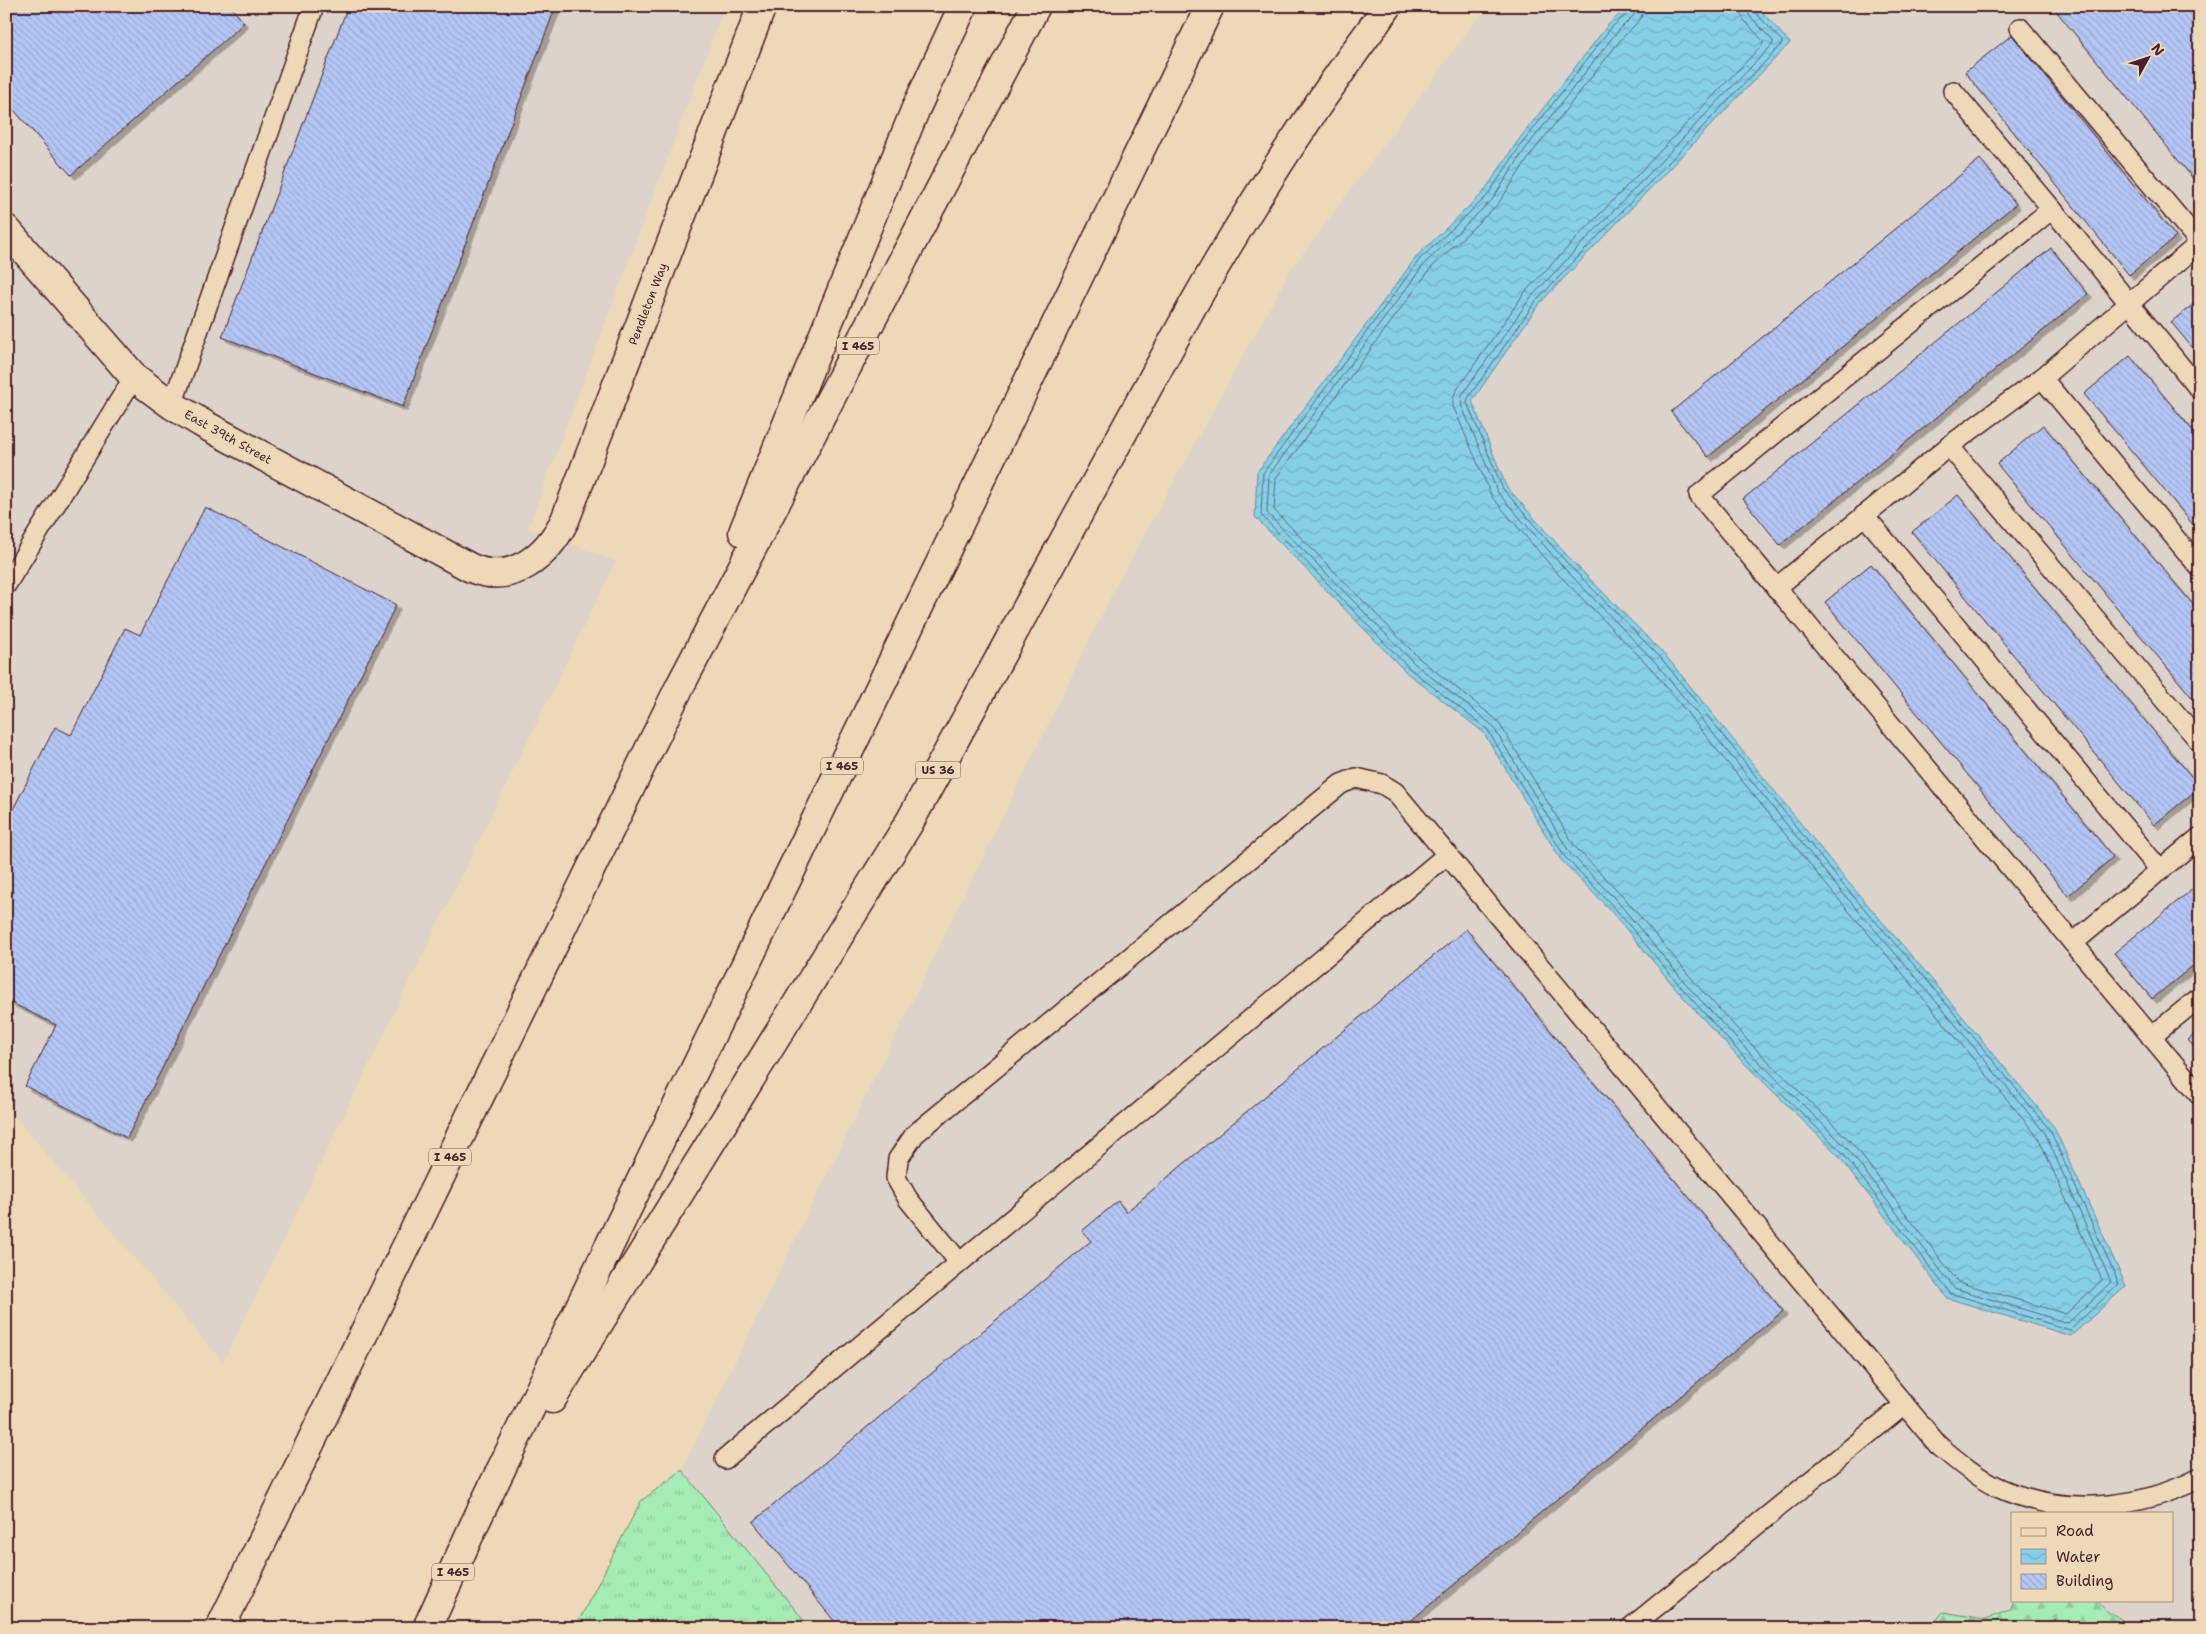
<svg xmlns="http://www.w3.org/2000/svg" width="2206" height="1634" font-family="'Shantell Sans',sans-serif">
  <defs>
    <pattern id="grass-tufts" width="24" height="20" patternUnits="userSpaceOnUse" patternTransform="scale(1.25)"><rect width="24" height="20" fill="#a5ebb6"/><path d="M3 7l-1-3M5 7V3M7 7l1-3M15 17l-1-3M17 17v-4M19 17l1-3" fill="none" stroke="#90c99d"/></pattern>
    <pattern id="forest-firs" width="22" height="20" patternUnits="userSpaceOnUse" patternTransform="scale(1.25)"><rect width="22" height="20" fill="#a5ebb6"/><path d="M5 1l3.5 6h-7zM16 11l3.5 6h-7z" fill="#90c99d"/></pattern>
    <pattern id="water-waves" width="16" height="10" patternUnits="userSpaceOnUse" patternTransform="scale(1.25)"><rect width="16" height="10" fill="#86d0e7"/><path d="M0 5q4-4 8 0t8 0" fill="none" stroke="#75b2c6"/></pattern>
    <pattern id="building-back-hatch" width="6" height="6" patternUnits="userSpaceOnUse" patternTransform="scale(1.25)"><rect width="6" height="6" fill="#b3c6f5"/><path d="M-1 5l2 2M0 0l6 6M5-1l2 2" fill="none" stroke="#9baad2"/></pattern>
    <filter id="shadow"><feDropShadow dx="4.5" dy="4.5" stdDeviation="0" flood-color="#0004"/></filter>
  </defs>
  <rect width="100%" height="100%" fill="#edd9b7"/>
  <filter id="ink" filterUnits="userSpaceOnUse"><feTurbulence type="fractalNoise" baseFrequency=".02" numOctaves="2"/><feDisplacementMap in="SourceGraphic" scale="10" xChannelSelector="R" yChannelSelector="G"/><feConvolveMatrix kernelMatrix="1 2 1 2 8 2 1 2 1" color-interpolation-filters="sRGB"/></filter>
  <g filter="url(#ink)">
    <g fill="#dcd3ca">
      <path d="M6,6H725L528,528L616,561L223,1362L6,1106Z"/>
      <path d="M1487,6H2200V1628H2136L2108,1612L2097,1600H2172V1513H2012V1600H2014L2010,1610L1985,1619L1943,1612L1930,1628H810L682,1470L1116,586L1290,271Z"/>
    </g>
    <path fill="url(#grass-tufts)" stroke="#788570" d="M682,1470L810,1628H575L641,1501Z"/>
    <path fill="url(#forest-firs)" stroke="#788570" d="M2014,1600H2097L2108,1612L2136,1628H1930L1943,1612L1985,1619L2010,1610Z"/>
    <path fill="url(#water-waves)" stroke="#6e899c" d="M1628,6H1757L1790,43L1539,304L1472,401L1506,486L1572,561L1665,655L1842,875L1923,969L2054,1127L2126,1286L2071,1336L1947,1298L1838,1155L1738,1057L1684,998L1609,909L1561,860L1483,732L1407,673L1255,517L1257,472L1417,256L1483,193L1517,142L1608,25Z"/>
    <g fill="none" stroke-linecap="round" stroke-linejoin="round">
      <g stroke="#626676" stroke-width="1">
        <path d="M1631,6L1630,11L1611,28L1521,145L1487,196L1420,259L1263,473L1261,515L1410,669L1487,729L1565,857L1613,906L1688,995L1741,1054L1842,1152L1950,1293L2070,1330L2119,1284L2050,1130L1920,972L1838,879L1661,658L1568,564L1503,489L1467,403L1468,398L1536,301L1782,44V41L1754,11L1753,6"/>
        <path d="M1637,6L1634,15L1616,33L1526,148L1492,200L1425,263L1269,475L1267,513L1415,664L1492,725L1570,853L1617,901L1692,991L1746,1049L1847,1148L1954,1288L2068,1323L2111,1282L2045,1133L1915,976L1834,883L1656,663L1564,568L1498,493L1461,404L1462,395L1531,297L1773,44V41L1749,15L1747,6"/>
        <path d="M1645,6L1640,20L1622,38L1532,153L1498,204L1431,268L1350,377L1276,478L1274,510L1420,659L1497,720L1576,848L1623,896L1698,986L1751,1044L1852,1143L1958,1282L2066,1314L2102,1280L2038,1137L1909,981L1828,887L1651,668L1558,574L1492,497L1453,406V398L1456,391L1525,292L1763,44V41L1743,19L1739,6"/>
      </g>
    </g>
    <g fill="url(#building-back-hatch)" stroke="#4a1f2b" filter="url(#shadow)">
      <path d="M6,6H230L244,23L71,175L6,101Z"/>
      <path d="M348,6H556L403,407L222,337Z"/>
      <path d="M2052,6H2200V187Z"/>
      <path d="M2012,35L2176,237L2129,275L1965,72Z"/>
      <path d="M1980,159L2016,204L1708,457L1671,412Z"/>
      <path d="M2051,248L2088,294L1780,545L1743,499Z"/>
      <path d="M2200,299V357L2171,322Z"/>
      <path d="M2130,356L2200,439V533L2084,394Z"/>
      <path d="M2043,425L2200,613V707L1997,464Z"/>
      <path d="M1958,495L2200,787L2154,825L1912,532Z"/>
      <path d="M205,507L396,605L127,1138L25,1086L56,1025L6,1000V876L9,870L6,868V823L55,727L71,735L125,628L140,635Z"/>
      <path d="M1871,564L2113,857L2068,896L1825,602Z"/>
      <path d="M2200,883V960L2152,999L2114,953Z"/>
      <path d="M1466,929L1783,1311L1402,1628H840L753,1522L1091,1241L1082,1231L1118,1201L1126,1212Z"/>
      <path d="M2200,1030V1054L2188,1040Z"/>
    </g>
    <g fill="none" stroke-linecap="round" stroke-linejoin="round">
      <g stroke="#4a1f2b" stroke-width="22">
        <g id="lane">
          <path d="M2020,28L2200,243"/>
          <path d="M1953,91L2052,209L1699,495L2073,943"/>
          <path d="M2052,209L2200,390"/>
          <path d="M2042,378L2200,568"/>
          <path d="M172,405L314,6"/>
          <path d="M1949,446L2200,742"/>
          <path d="M1864,515L2160,870"/>
          <path d="M6,585L134,377"/>
          <path d="M1776,588L1949,446L2042,378L2200,243"/>
          <path d="M2200,837L2073,943L2200,1095"/>
          <path d="M2151,1037L2200,997"/>
          <path d="M959,1262L908,1199L896,1178L898,1159L915,1134L1341,784L1356,778L1382,784L1395,792L1938,1445C1956,1460 1976,1477 1997,1487C2062,1517 2137,1510 2200,1478"/>
          <path d="M725,1459L1448,854"/>
          <path d="M1630,1628L1904,1405"/>
        </g>
      </g>
      <g stroke="#4a1f2b" stroke-width="31">
        <path id="street" d="M6,229L134,377L172,405L205,425L471,568C512,586 547,556 565,520L762,6"/>
      </g>
      <g stroke="#4a1f2b" stroke-width="31">
        <g id="highway">
          <path d="M743,532L916,108L963,6"/>
          <path d="M552,1399L909,823L1193,305C1252,201 1317,102 1388,6"/>
          <path d="M220,1628L680,686L1036,6"/>
          <path d="M427,1628L474,1525L1210,6"/>
        </g>
      </g>
      <use href="#lane" stroke="#edd9b7" stroke-width="19"/>
      <use href="#street" stroke="#edd9b7" stroke-width="28"/>
      <use href="#highway" stroke="#edd9b7" stroke-width="28"/>
    </g>
  </g>
  <g text-anchor="middle" dominant-baseline="central" stroke-width="4" stroke-linejoin="round" paint-order="stroke">
    <g fill="#edd9b7" stroke="#7b5755" stroke-width="1">
      <rect x="837" y="337.5" width="42" height="17" rx="4"/>
      <rect x="821" y="757.5" width="42" height="17" rx="4"/>
      <rect x="915.5" y="761.5" width="45" height="17" rx="4"/>
      <rect x="429" y="1148.5" width="42" height="17" rx="4"/>
      <rect x="432" y="1563.5" width="42" height="17" rx="4"/>
    </g>
    <g font-size="11" font-weight="bold" fill="#4a1f2b">
      <text x="858" y="346">I 465</text>
      <text x="842" y="766">I 465</text>
      <text x="938" y="770">US 36</text>
      <text x="450" y="1157">I 465</text>
      <text x="453" y="1572">I 465</text>
    </g>
    <g font-size="12" fill="#4a1f2b" stroke="#edd9b7">
      <text transform="translate(648 304) rotate(-69)">Pendleton Way</text>
      <text transform="translate(228 437) rotate(29)">East 39th Street</text>
    </g>
  </g>
  <rect width="2206" height="1634" fill="none" stroke="#edd9b7" stroke-width="25"/>
  <rect x="12" y="12" width="2181" height="1609" fill="none" stroke="#4a1f2b" stroke-width="2" filter="url(#ink)"/>
  <rect x="2011" y="1512" width="162" height="90" fill="#edd9b7" stroke="#ac8f7f"/>
  <rect x="2021" y="1528" width="25" height="8" fill="#edd9b7" stroke="#ac8f7f"/>
  <text x="2056" y="1536" font-size="15" fill="#4a1f2b">Road</text>
  <rect x="2021" y="1549" width="25" height="15" fill="url(#water-waves)" stroke="#ac8f7f"/>
  <text x="2056" y="1562" font-size="15" fill="#4a1f2b">Water</text>
  <rect x="2021" y="1574" width="25" height="15" fill="url(#building-back-hatch)" stroke="#ac8f7f"/>
  <text x="2056" y="1586" font-size="15" fill="#4a1f2b">Building</text>
  <g transform="translate(2148 58) rotate(50)" stroke="#edd9b7" stroke-width="4" paint-order="stroke">
  <path d="M0-4L9 19L0 12L-9 19Z" fill="#4a1f2b"/>
  <text y="-8" font-size="14" font-weight="bold" text-anchor="middle" fill="#4a1f2b">N</text>
  </g>
</svg>
